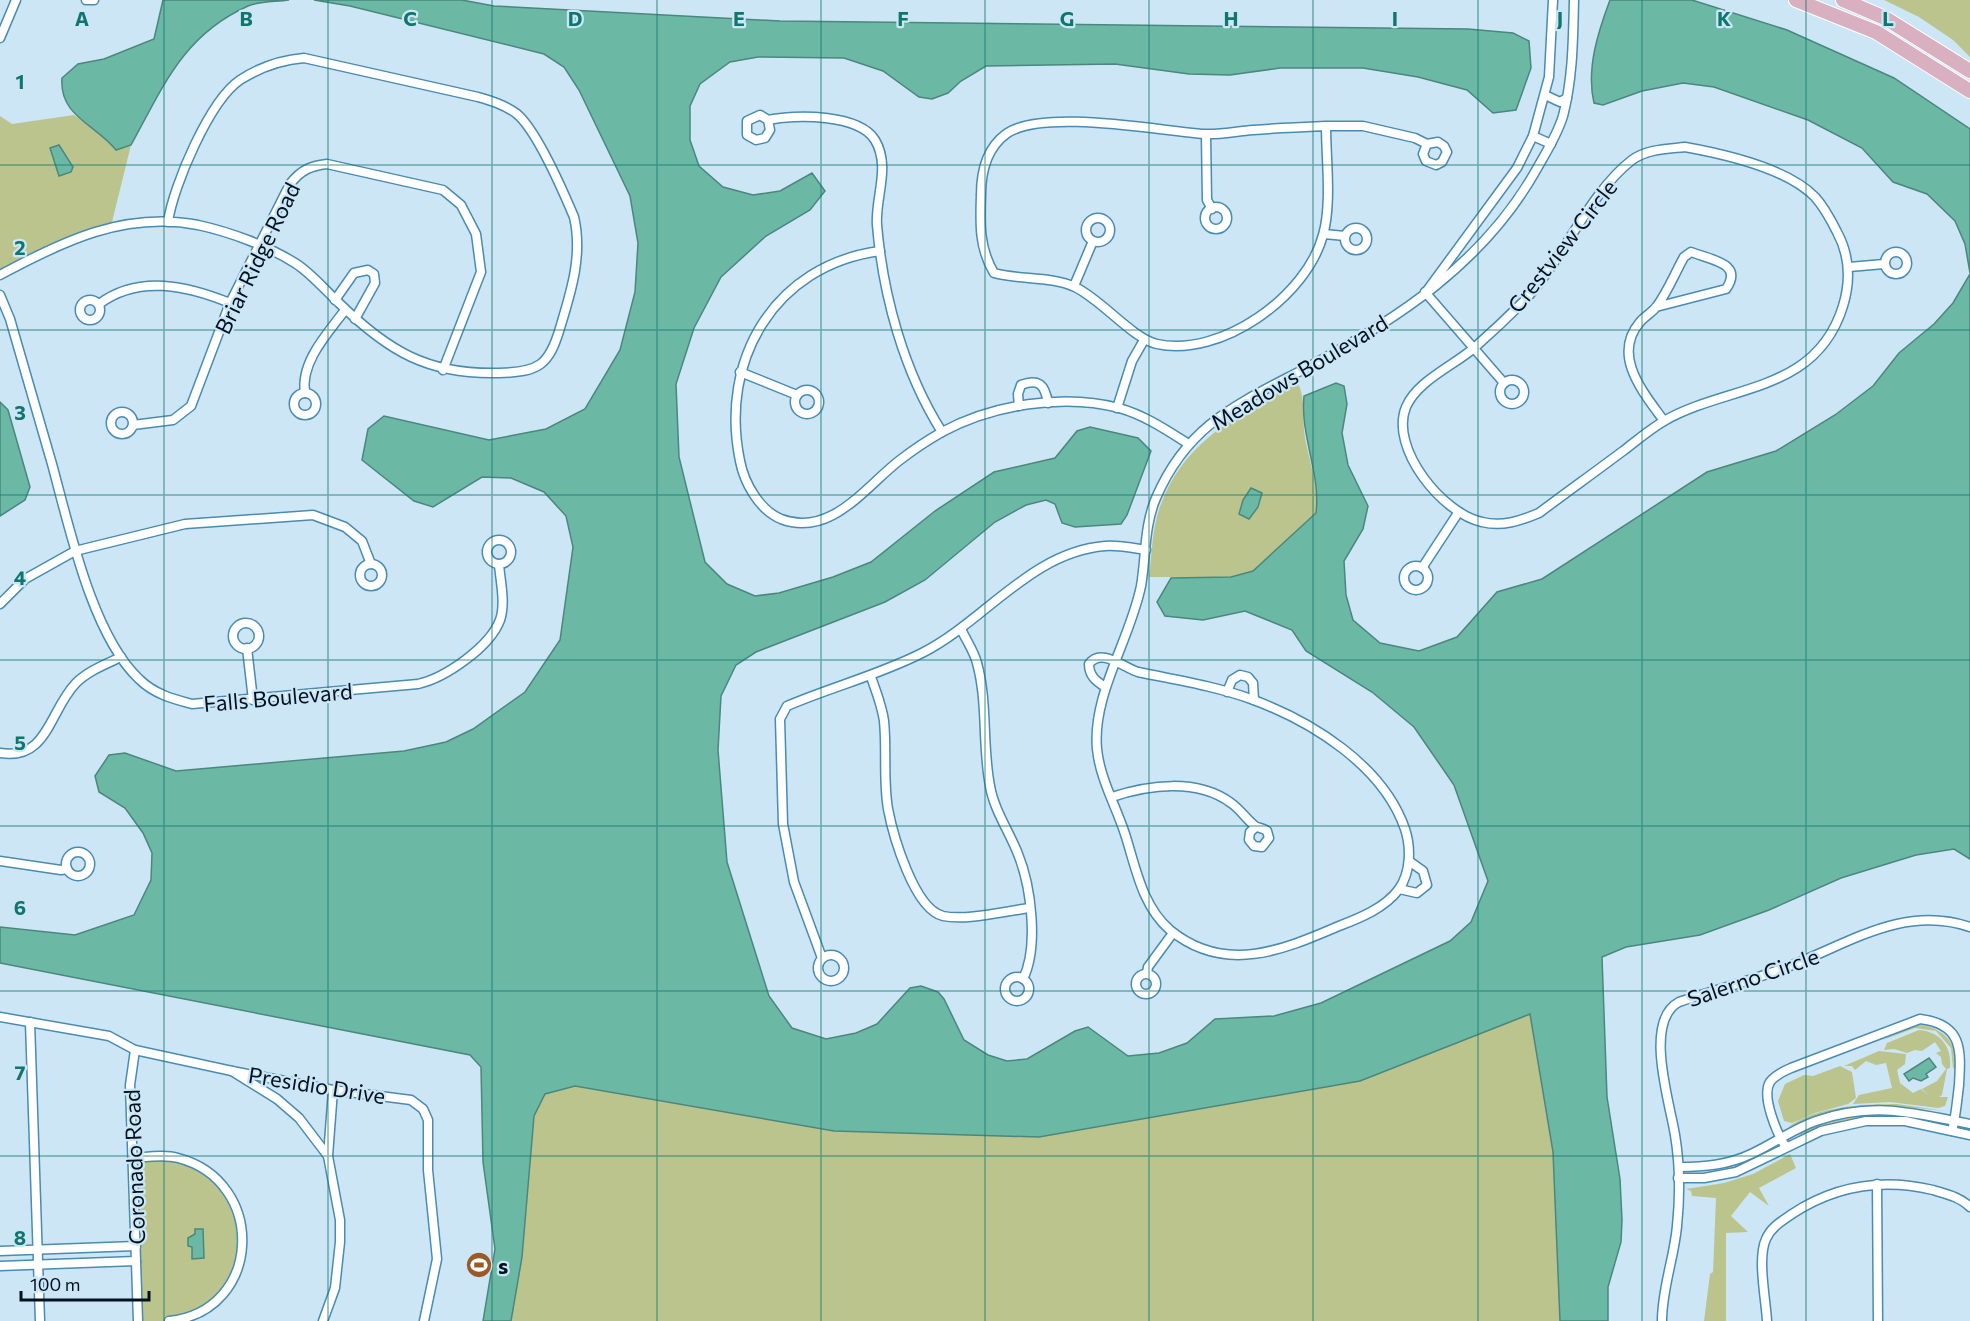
<svg xmlns="http://www.w3.org/2000/svg" width="1970" height="1321" font-family="Commissioner,sans-serif">
  <rect width="100%" height="100%" fill="#cce6f6"/>
  <g fill="#bcc48d">
    <path d="M1884,0H1970V57L1953,40L1919,17Z"/>
    <path d="M74,115L106,137L116,149L131,145L111,226L0,275V116L12,124Z"/>
    <path d="M1298,383C1306,400 1302,419 1305,438C1310,464 1319,487 1316,513L1253,571L1231,577H1149C1152,553 1152,527 1161,504C1185,440 1240,413 1298,383Z"/>
    <path d="M1530,1014L1553,1152L1560,1321H511L522,1257L534,1116L544,1094L575,1086L834,1131L1039,1137L1360,1081Z"/>
    <path d="M1922,1025C1945,1029 1959,1045 1955,1069L1953,1068L1951,1048L1936,1031L1915,1028L1883,1040L1911,1026Z"/>
    <path d="M1919,1030C1941,1032 1952,1047 1950,1068L1947,1069L1942,1095L1939,1097H1948L1945,1106L1938,1108L1890,1102L1853,1104L1859,1095L1892,1088L1886,1063L1876,1065L1866,1061L1855,1070L1852,1066H1844L1879,1051L1906,1054L1905,1064L1897,1070L1900,1083L1913,1093L1921,1089L1930,1097L1922,1089L1937,1081L1946,1069L1942,1064L1941,1057L1936,1053L1941,1051L1935,1042L1922,1051L1915,1050L1907,1053L1894,1049L1884,1050L1887,1043Z"/>
    <path d="M1840,1066L1852,1072L1856,1098L1848,1104L1815,1113L1792,1123L1784,1121L1778,1101L1785,1084L1804,1075L1813,1076Z"/>
    <path d="M1897,1104L1945,1111L1905,1107H1864L1835,1112L1788,1127C1818,1106 1862,1104 1897,1104Z"/>
    <path d="M1882,1112L1936,1122L1870,1117L1838,1122L1802,1136L1798,1133L1828,1120Z"/>
    <path d="M1790,1154L1796,1168L1759,1188L1769,1206L1750,1192L1731,1216L1748,1232L1726,1233V1321H1704L1710,1274L1713,1272L1716,1198L1692,1196L1691,1191L1686,1189L1724,1183L1753,1174Z"/>
    <path d="M176,1157L202,1166L238,1210L239,1267L216,1300L172,1321H138L133,1158Z"/>
  </g>
  <g fill="#6bb9a5" stroke="#4b877d" stroke-width="1.5">
    <path d="M163,0H289C276,2 259,1 248,6C183,35 163,87 131,145L116,150C95,124 59,116 62,78L78,64L104,59L154,39Z"/>
    <path d="M314,0H462L494,6L780,21L1468,29L1513,33L1529,41L1531,68L1516,110L1493,113L1467,90L1418,77L1363,68H1280L1230,75L1189,74L1115,64L986,66L961,81L948,93L932,99L919,97L883,71L844,58L758,57L730,62L700,84L690,106V140L699,166L723,187L753,195L780,191L812,173L825,191L810,210L766,236L721,277L694,328L676,384L679,457L705,562L727,584L755,596L779,593L833,577L871,562L935,511L994,472L1055,458L1077,431L1090,427L1138,438L1151,451L1127,515L1121,524L1075,527L1062,523L1055,504L1046,500L1026,505L995,522L925,580L885,602L756,652L736,665L721,696L718,750L727,862L769,996L792,1028L826,1039L856,1033L877,1024L910,988L921,986L938,992L944,999L964,1040L988,1055L1007,1061L1027,1059L1075,1031L1088,1027L1128,1056L1159,1053L1187,1043L1215,1019L1274,1016L1321,1003L1450,941L1471,922L1488,881L1454,785L1414,727L1372,692L1306,651L1292,630L1245,611L1203,620L1165,616L1157,602L1171,578L1231,577L1253,571L1316,513C1321,474 1300,436 1304,396L1336,383L1344,386L1347,404L1342,433L1348,465L1368,506L1363,529L1344,561L1346,595L1353,620L1380,643L1419,651L1457,637L1497,592L1542,579L1707,472L1776,451L1835,415L1873,386L1899,353L1934,324L1953,303L1970,274V859L1954,849L1916,855L1841,878L1769,910L1700,935L1626,947L1602,957L1607,1097L1620,1179L1622,1220L1621,1242L1608,1287V1321H1560L1553,1152L1530,1014L1360,1081L1039,1137L834,1131L575,1086L545,1094L534,1116L522,1257L511,1321H483L495,1249L483,1162L481,1067L470,1055L0,963V927L75,935L134,915L151,880L152,853L143,833L125,808L99,792L95,776L109,755L125,753L176,771L404,751L446,742L473,729L525,692L560,640L573,547L566,516L544,492L511,478L482,477L433,507L414,501L362,460L368,429L384,416L489,440L546,429L585,409L620,350L635,292L638,243L630,196L579,90L564,67L544,54L350,6Z"/>
    <path d="M1610,0H1692L1787,30L1894,78L1970,129V273L1965,244L1955,221L1927,194L1893,182L1862,148L1808,120L1714,87L1683,83L1642,91L1603,105L1594,103C1586,69 1598,32 1610,0Z"/>
    <path d="M59,145L73,167L71,172L59,176L50,148Z"/>
    <path d="M0,402L8,410L30,487L25,500L0,516Z"/>
    <path d="M1251,488L1262,493L1258,507L1249,519L1239,514L1243,500Z"/>
    <path d="M1929,1058L1936,1067L1926,1074L1928,1077L1921,1081L1913,1078L1909,1081L1904,1074Z"/>
    <path d="M195,1229H203L204,1258L192,1259V1247L188,1246V1238L195,1234Z"/>
  </g>
  <g fill="none" stroke-linecap="round" stroke-linejoin="round">
    <g stroke="#498bb1" stroke-width="11">
      <g id="minor">
        <path d="M86,0H94"/>
        <path d="M0,38L16,0"/>
        <path d="M1545,95L1560,102L1567,98"/>
        <path d="M768,120L770,130L765,138L756,140L747,135V121L760,115L768,120C795,114 859,114 875,140C891,167 875,197 877,225C883,296 904,372 942,432"/>
        <path d="M1326,126C1302,127 1278,128 1253,130C1237,131 1220,135 1204,134C1160,131 1042,108 1006,134C987,148 981,172 981,195C980,224 979,248 994,273C1020,280 1051,276 1075,287C1102,300 1132,338 1157,344C1221,358 1307,296 1323,235C1332,204 1326,159 1326,126H1363L1415,138L1427,144L1438,142L1444,146L1447,152L1442,162L1436,165L1426,161L1423,154L1427,144"/>
        <path d="M1206,135L1207,200L1212,209"/>
        <path d="M1533,136L1551,144"/>
        <path d="M1685,147C1724,154 1787,168 1815,197C1824,207 1831,220 1837,232C1850,256 1851,280 1843,306C1816,394 1728,384 1664,421C1649,430 1636,441 1623,451C1595,472 1567,492 1539,513C1520,521 1502,527 1482,522C1443,514 1389,448 1406,407C1417,381 1453,366 1474,348C1491,333 1508,317 1524,301C1563,260 1589,193 1632,160C1647,149 1667,149 1685,147Z"/>
        <circle cx="1216" cy="218" r="11"/>
        <circle cx="1098" cy="230" r="12"/>
        <circle cx="1356" cy="239" r="11"/>
        <path d="M1324,234L1345,236"/>
        <path d="M880,251C774,265 719,361 740,461C744,482 759,510 781,519C831,538 866,486 900,460C913,450 928,440 942,432C992,405 1063,393 1119,408C1144,415 1165,429 1187,443"/>
        <circle cx="1896" cy="263" r="11"/>
        <path d="M1849,267L1884,264"/>
        <path d="M0,275C63,241 125,211 198,225C230,232 268,246 295,263C311,273 325,290 339,303C388,351 428,375 499,373C538,372 549,366 560,328C571,292 583,255 574,217C563,191 537,131 517,114C505,105 492,101 478,97L304,58C281,60 260,67 240,80C210,100 173,186 168,222"/>
        <path d="M1074,286L1093,241"/>
        <path d="M1425,292L1504,383"/>
        <path d="M1426,292L1517,168L1533,136L1549,77L1553,0"/>
        <path d="M0,295L10,319C24,367 38,416 52,464C69,526 92,635 139,679C154,694 173,699 192,704L418,684C445,678 490,647 500,620C506,603 500,580 499,564"/>
        <circle cx="90" cy="310" r="10"/>
        <path d="M335,300L354,273L368,270L374,274L375,283L355,319"/>
        <path d="M99,304C139,274 188,286 230,303"/>
        <path d="M1656,307L1726,289C1744,263 1711,260 1691,252L1684,257C1675,273 1668,291 1657,306C1653,312 1645,316 1640,322C1611,356 1644,393 1664,421"/>
        <path d="M740,372L797,395"/>
        <circle cx="1512" cy="392" r="12"/>
        <circle cx="807" cy="402" r="12"/>
        <circle cx="305" cy="404" r="11"/>
        <path d="M305,393C300,362 328,333 345,310"/>
        <path d="M1019,406L1018,394L1021,385C1039,378 1045,385 1048,403"/>
        <path d="M1117,408L1132,361L1144,340"/>
        <circle cx="122" cy="423" r="11"/>
        <path d="M133,425L173,420L191,406L230,303L290,184C301,170 310,166 327,164L443,190L461,205L476,234L481,272L443,370"/>
        <circle cx="499" cy="552" r="12"/>
        <circle cx="371" cy="575" r="11"/>
        <circle cx="1416" cy="578" r="12"/>
        <path d="M1422,568L1458,513"/>
        <path d="M0,604L25,579L75,551L185,524L313,515L345,527L362,541L371,564"/>
        <circle cx="246" cy="636" r="13"/>
        <path d="M961,629C966,640 974,651 977,663C988,703 982,745 990,786C994,810 1009,831 1018,854C1031,886 1039,947 1023,979"/>
        <path d="M247,648L253,700"/>
        <path d="M871,677C876,691 882,706 884,721C887,750 883,780 888,809C893,835 914,909 943,916C966,921 1006,911 1030,908"/>
        <path d="M1105,687C1096,681 1089,676 1089,664C1101,647 1124,668 1138,672C1176,680 1215,686 1251,699C1311,721 1383,765 1405,829C1411,847 1411,872 1399,889C1385,908 1360,918 1339,926C1283,950 1225,975 1170,930C1142,906 1136,868 1125,834C1116,806 1100,779 1097,749C1092,695 1130,640 1141,586C1146,557 1144,526 1156,498C1188,423 1240,403 1308,367C1398,319 1483,263 1535,172C1545,154 1557,136 1563,116C1573,78 1573,39 1574,0"/>
        <path d="M1227,692L1232,680L1240,675L1248,677L1253,683L1254,700"/>
        <path d="M0,753C48,761 49,711 76,683C88,671 106,664 121,657"/>
        <path d="M1112,797C1148,785 1197,778 1231,803C1240,809 1246,819 1255,826C1258,828 1263,828 1267,831L1269,838L1262,847L1254,846L1249,840L1250,832L1256,827"/>
        <circle cx="78" cy="864" r="12"/>
        <path d="M0,861L61,870L67,869"/>
        <path d="M1399,889L1417,893L1427,885L1423,871L1409,861"/>
        <circle cx="831" cy="968" r="13"/>
        <path d="M822,958L794,882L783,824L780,719L787,706C831,687 879,675 922,653C985,621 1031,552 1105,546C1118,545 1133,548 1146,550"/>
        <path d="M1147,973L1148,967L1173,933"/>
        <circle cx="1146" cy="984" r="10"/>
        <circle cx="1017" cy="989" r="12"/>
        <path d="M0,1017L109,1036L135,1050L232,1071L333,1090L411,1100L423,1109L428,1120V1170L437,1259L424,1321"/>
        <path d="M30,1022L40,1321"/>
        <path d="M135,1050L130,1085L138,1321"/>
        <path d="M232,1071L277,1099L299,1118L328,1156"/>
        <path d="M1786,1147C1777,1134 1761,1096 1770,1082C1775,1075 1784,1071 1791,1068L1920,1019C1963,1024 1961,1050 1959,1085C1957,1101 1956,1116 1952,1131"/>
        <path d="M133,1158C147,1157 165,1154 178,1158C267,1181 263,1311 169,1321"/>
        <path d="M1679,1167C1704,1167 1728,1165 1751,1154C1773,1144 1793,1129 1816,1121C1873,1101 1914,1113 1970,1124"/>
        <path d="M1678,1178H1704L1736,1172L1821,1131L1866,1121H1905L1970,1135"/>
        <path d="M1877,1184L1878,1321"/>
        <path d="M0,1251L136,1246"/>
        <path d="M0,1266L136,1261"/>
        <path d="M323,1321L335,1288L340,1242V1220L328,1156L333,1090"/>
        <path d="M1662,1321C1662,1288 1674,1259 1677,1226C1680,1197 1680,1165 1675,1135C1670,1103 1643,1021 1679,1002C1712,991 1746,982 1779,970C1843,948 1900,903 1970,927"/>
        <path d="M1767,1321C1766,1300 1757,1258 1766,1239C1771,1227 1782,1221 1792,1214C1836,1185 1882,1178 1933,1190C1946,1194 1960,1197 1970,1207"/>
      </g>
    </g>
    <g stroke="#fff" stroke-width="16">
      <g id="primary">
        <path d="M1796,0L1876,32L1970,91"/>
        <path d="M1843,0L1885,18L1970,71"/>
      </g>
    </g>
    <use href="#minor" stroke="#fff" stroke-width="8"/>
    <use href="#primary" stroke="#d9b0bf" stroke-width="14"/>
  </g>
  <path fill="none" stroke="#0f766e" stroke-width="1.5" stroke-opacity="0.55" d="M164,0V1321M328,0V1321M492,0V1321M657,0V1321M821,0V1321M985,0V1321M1149,0V1321M1313,0V1321M1478,0V1321M1642,0V1321M1806,0V1321M0,165H1970M0,330H1970M0,495H1970M0,660H1970M0,826H1970M0,991H1970M0,1156H1970"/>
  <defs>
    <g id="stadium-disc" transform="scale(1.35)"><circle r="9.5" fill="#9a5925" stroke="#cce6f6"/><path d="M0-5a6.5 5 0 1 0 0 10a6.5 5 0 1 0 0-10ZM-3.5-1.8h7v3.6h-7Z" fill="#fff"/></g>
  </defs>
  <g fill-rule="evenodd">
    <use href="#stadium-disc" x="479" y="1265"/>
  </g>
  <g text-anchor="middle" dominant-baseline="central" stroke-width="4.5" stroke-linejoin="round" paint-order="stroke">
    <g font-size="22" fill="#001220" stroke="#cce6f6">
      <text transform="translate(1562 246) rotate(-52)">Crestview Circle</text>
      <text transform="translate(257 258) rotate(-64)">Briar Ridge Road</text>
      <text transform="translate(1299 372) rotate(-31)">Meadows Boulevard</text>
      <text transform="translate(278 697) rotate(-5)">Falls Boulevard</text>
      <text transform="translate(1753 977) rotate(-19)">Salerno Circle</text>
      <text transform="translate(317 1085) rotate(9)">Presidio Drive</text>
      <text transform="translate(134 1167) rotate(-92)">Coronado Road</text>
    </g>
    <g font-size="22" font-weight="bold" fill="#001220" stroke="#cce6f6" text-anchor="start">
      <text x="498" y="1265">s</text>
    </g>
  </g>
  <g font-size="20" text-anchor="middle" font-weight="bold" fill="#0f766e" stroke="#cce6f6" stroke-width="4.5" stroke-linejoin="round" paint-order="stroke">
    <text x="82" y="26">A</text>
    <text x="246" y="26">B</text>
    <text x="410" y="26">C</text>
    <text x="575" y="26">D</text>
    <text x="739" y="26">E</text>
    <text x="903" y="26">F</text>
    <text x="1067" y="26">G</text>
    <text x="1231" y="26">H</text>
    <text x="1395" y="26">I</text>
    <text x="1560" y="26">J</text>
    <text x="1724" y="26">K</text>
    <text x="1888" y="26">L</text>
    <text x="20" y="89">1</text>
    <text x="20" y="255">2</text>
    <text x="20" y="420">3</text>
    <text x="20" y="585">4</text>
    <text x="20" y="750">5</text>
    <text x="20" y="915">6</text>
    <text x="20" y="1080">7</text>
    <text x="20" y="1245">8</text>
  </g>
  <path d="M21 1291v9h128v-9" fill="none" stroke="#001220" stroke-width="3"/>
  <text x="30" y="1291" font-size="18" fill="#001220" stroke="#cce6f6" stroke-width="4.5" paint-order="stroke">100 m</text>
</svg>
